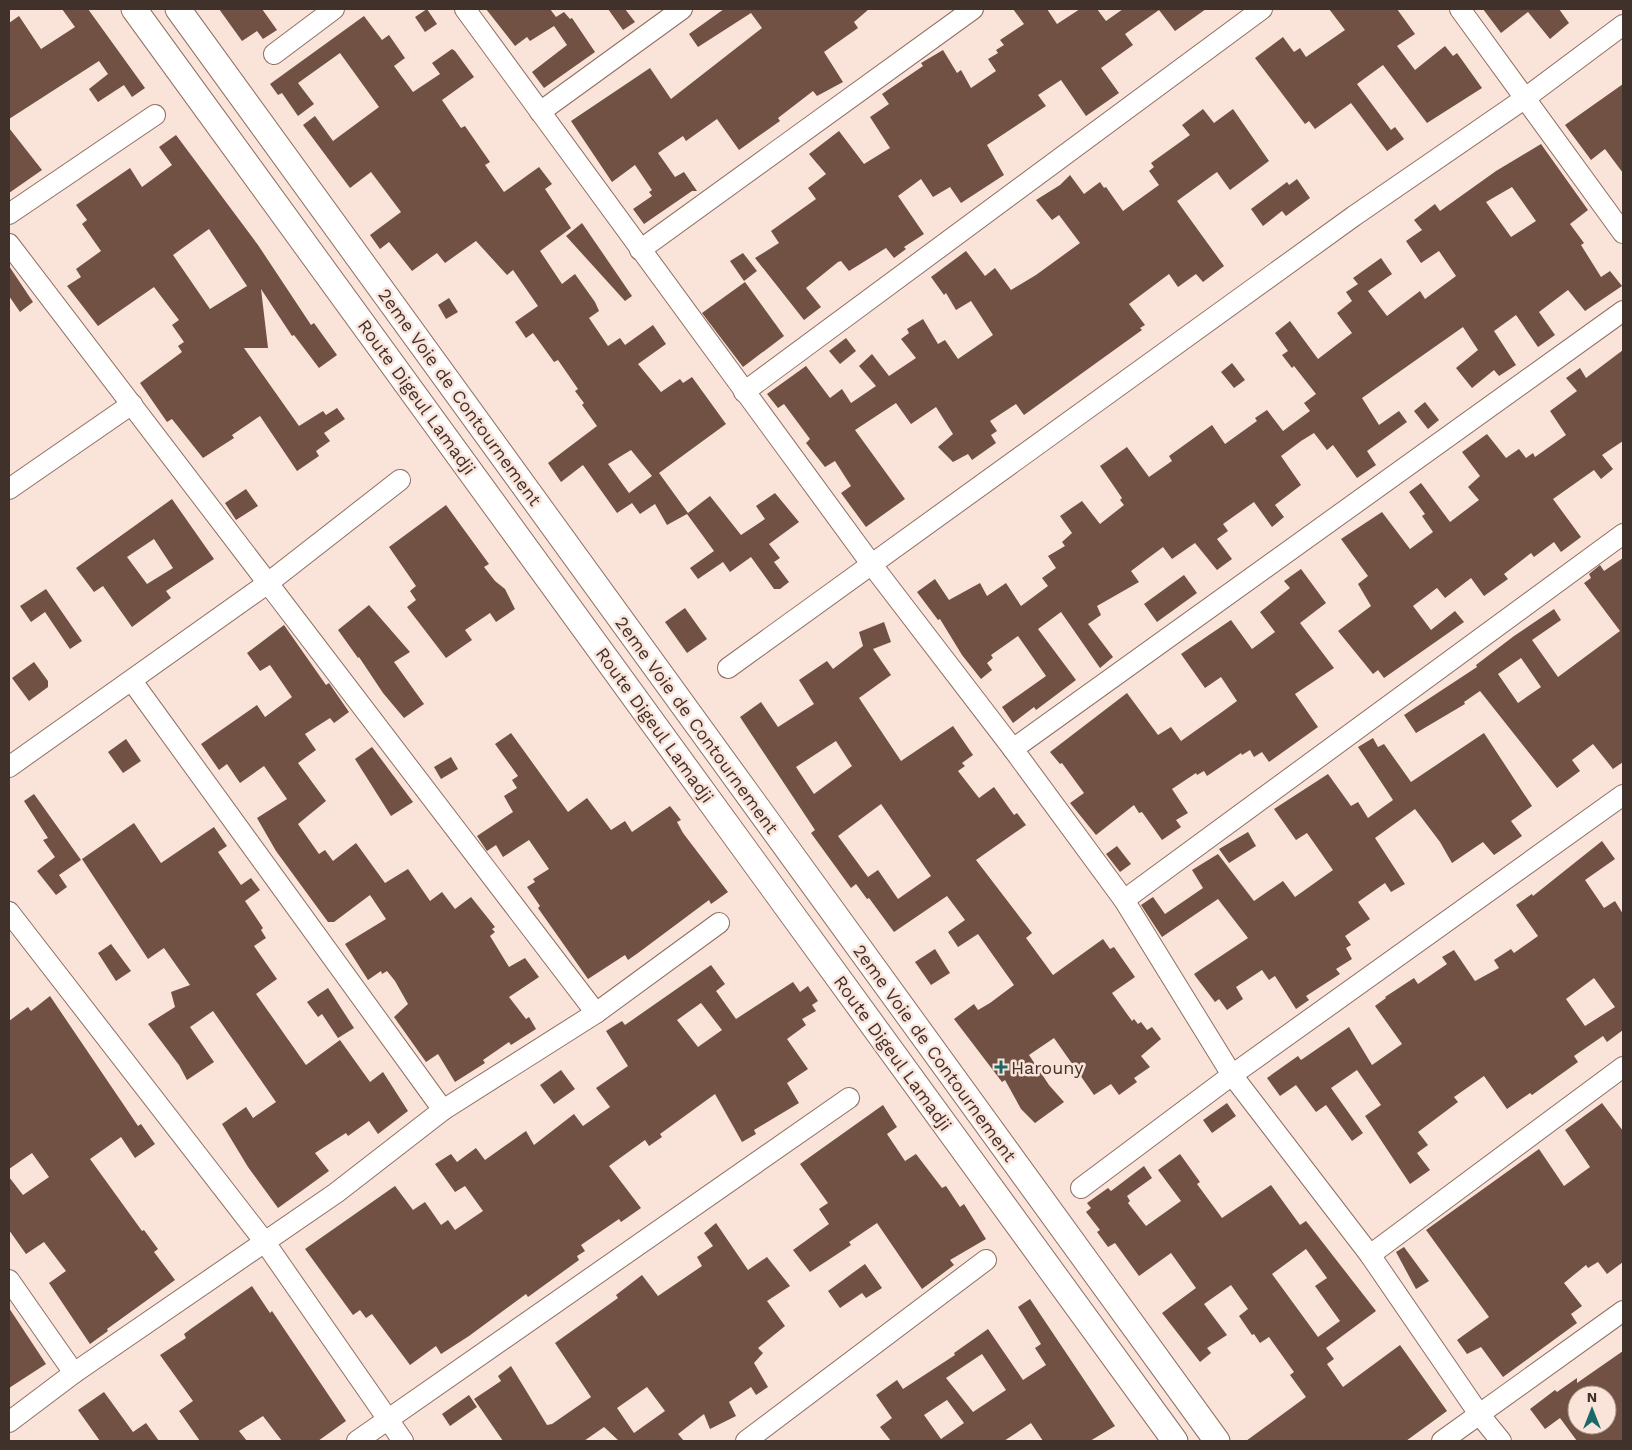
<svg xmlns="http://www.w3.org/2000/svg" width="1632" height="1450" font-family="'Work Sans',sans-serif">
  <rect width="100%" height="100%" fill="#fae3d9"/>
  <g fill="#705143" fill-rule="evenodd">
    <path d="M62,9H88L145,88L132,97L124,85L98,102L89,89L108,74L99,61L9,119V23L19,16L41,49L75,27Z"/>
    <path d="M219,9H262L277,30L263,39L257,31L242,41Z"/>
    <path d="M427,9L437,24L425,32L415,17Z"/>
    <path d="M486,9H550L556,17L564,12L570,19L572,18L595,52L544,88L532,72L567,45L554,26L530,41L527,37L515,46Z"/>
    <path d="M608,9H625L635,22L623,30Z"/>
    <path d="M724,9H869L854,22L858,28L824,52L843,82L817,96L813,91L778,118L780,121L739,150L717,119L686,141L683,136L658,153L675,177L684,172L697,191H692L644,224L633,209L652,196L649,192L652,190L635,165L612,182L571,121L650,68L671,99L762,28L751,13L698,47L689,34Z"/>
    <path d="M1013,9H1047L1057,24L1080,9H1097L1106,21L1123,9H1206L1175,31L1159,10L1125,34L1133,45L1101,68L1119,93L1086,116L1061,80L1038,95L1046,106L987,145L1004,175L961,203L950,187L933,197L921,179L898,196L924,234L904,247L906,249L894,258L886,248L849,271L841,261L838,262L806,288L821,307L804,320L755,258L779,243L771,231L816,199L808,188L826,174L809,154L839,131L864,164L890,148L870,117L889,104L882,94L923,66L921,63L943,50L957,73L961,70L971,88L996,71L988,59L998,53L996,50L1004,45L1000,40L1024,24Z"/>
    <path d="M1329,9H1397L1415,34L1397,46L1415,70L1445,46L1453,56L1457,53L1482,88L1427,123L1383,65L1357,84L1391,130L1395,127L1404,139L1387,151L1351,103L1315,129L1309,121L1305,124L1255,58L1283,37L1294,52L1300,48L1306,57L1345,30Z"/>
    <path d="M1483,9H1559L1569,23L1550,39L1528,12L1501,33Z"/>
    <path d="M364,16L382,40L389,35L405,58L394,66L413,92L440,74L432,63L452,49L455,51L474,77L442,100L461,128L465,126L490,162L485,165L504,192L539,167L552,184L545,189L571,228L540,251L562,284L575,274L595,302L599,311L589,318L608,346L620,338L625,345L653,325L666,344L638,364L661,392L680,379L683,383L692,377L726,424L659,473L688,513L710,496L741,535L765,519L756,506L775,493L799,522L769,544L780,558L774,562L789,582L780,589H774L751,557L730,572L723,562L698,579L690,568L714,551L687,514L667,525L655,504L640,514L632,503L617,513L583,465L561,482L548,463L597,426L582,405L584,403L575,391L578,389L558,360L554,362L533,333L526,338L515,322L538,306L513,270L507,275L476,241L445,263L437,253L412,271L389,242L380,249L370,235L401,212L371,172L350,188L303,125L315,116L333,141L379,107L340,53L298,83L314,104L298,116L282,93L278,95L270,84ZM631,450L652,476L629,493L608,464Z"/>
    <path d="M1623,84V173L1605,149L1591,160L1565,125Z"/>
    <path d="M1203,109L1214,123L1233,109L1269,161L1230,190L1217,172L1177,201L1224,266L1203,282L1196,274L1178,287L1169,274L1129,304L1145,325L1140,328L1142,330L1024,415L1016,404L990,421L997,431L991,435L996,443L972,460L968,454L953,462L938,447L953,434L936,407L911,424L896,403L855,430L905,499L866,527L841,493L851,486L835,461L825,467L806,443L810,439L784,404L778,408L767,394L806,366L830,398L842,389L851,403L876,386L859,366L872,354L889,376L916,358L901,339L909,333L907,329L923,319L938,344L945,340L958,359L993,335L971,301L956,310L946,293L944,295L931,277L966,251L985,276L995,268L1011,290L1036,275L1080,243L1059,215L1052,220L1036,200L1060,185L1070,175L1084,194L1100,182L1104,188L1106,187L1123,211L1159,185L1149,171L1154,167L1151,163L1190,135L1182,125Z"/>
    <path d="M9,128L42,170L9,193Z"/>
    <path d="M176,135L258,245L311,325L314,323L337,355L319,368L294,335L292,336L261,289L268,348H244L299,426L323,411L326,415L337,408L345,419L324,433L330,441L316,451L319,456L297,471L260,416L232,435L234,438L203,458L172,419L167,422L140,383L182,352L178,346L184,342L172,325L179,320L154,287L98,326L67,286L81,277L76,269L101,251L82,224L87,220L76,205L130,168L142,187L172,165L159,147ZM209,229L247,286L210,309L173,255Z"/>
    <path d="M1541,144L1588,210L1570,224L1584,243L1581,245L1601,277L1610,271L1622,286L1585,311L1568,290L1539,312L1555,335L1538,347L1516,315L1494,331L1516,365L1499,376L1494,370L1472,388L1456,368L1478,350L1463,327L1362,398L1379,425L1399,411L1407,422L1367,451L1376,465L1357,478L1333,445L1327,450L1314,433L1301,441L1281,456L1301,485L1275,505L1284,517L1272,527L1254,502L1223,524L1228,531L1217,539L1232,559L1217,570L1195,543L1172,559L1163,547L1131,571L1139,582L1097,606L1101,615L1088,624L1113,657L1100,668L1061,612L1038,629L1076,680L1036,710L1034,707L1013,723L1002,707L1046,676L1018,636L991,655L993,658L987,663L992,670L981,679L962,655L940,619L938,620L917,592L935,579L949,600L980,583L987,596L1006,583L1021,606L1048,586L1042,578L1056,568L1048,556L1065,546L1062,542L1072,533L1060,516L1082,501L1100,524L1124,505L1120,500L1122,498L1100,466L1127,447L1149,477L1172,461L1169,456L1212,425L1225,444L1257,421L1255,418L1267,410L1283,431L1310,411L1304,403L1316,394L1294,366L1292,368L1282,355L1288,351L1275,333L1290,321L1318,359L1352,333L1337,313L1352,301L1346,292L1358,284L1353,278L1381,258L1392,274L1368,291L1387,316L1420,291L1425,299L1456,276L1439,251L1421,263L1406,241L1422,230L1414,220L1435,204L1440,211L1496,171ZM1512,187L1536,221L1511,237L1486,202Z"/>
    <path d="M1297,179L1310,198L1286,216L1282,211L1263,226L1251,209L1287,182L1289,185Z"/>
    <path d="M582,223L632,296L625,301L566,236Z"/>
    <path d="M743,253L757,271L744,281L730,261Z"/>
    <path d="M9,266L33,302L20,312L9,296Z"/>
    <path d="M745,282L784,336L743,367L702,313Z"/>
    <path d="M449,298L458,312L446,319L438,305Z"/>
    <path d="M846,338L856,351L840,364L829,351Z"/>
    <path d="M1623,350V441L1602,455L1613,469L1601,479L1594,470L1553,499L1581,537L1561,552L1554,542L1534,557L1531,553L1504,574L1508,579L1484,596L1471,578L1445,598L1437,588L1413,606L1431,630L1455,611L1464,622L1384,678L1378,670L1373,674L1338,631L1371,606L1358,584L1368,576L1341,539L1382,512L1410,549L1433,532L1422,516L1425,514L1409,492L1421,483L1450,522L1479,500L1468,487L1480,476L1462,452L1487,434L1506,458L1519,449L1526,458L1533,453L1535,457L1566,435L1550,411L1577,391L1566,378L1580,368L1586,378Z"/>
    <path d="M1232,363L1245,380L1234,388L1221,372Z"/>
    <path d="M1425,402L1439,420L1428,429L1414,411Z"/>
    <path d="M246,489L258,506L236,520L225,503Z"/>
    <path d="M172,499L214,559L166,591L171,598L132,627L103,586L94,592L76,568ZM154,539L173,568L147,584L127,557Z"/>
    <path d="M446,505L489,564L484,567L495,581L505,589L515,609L496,622L490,613L465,630L472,640L446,658L407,607L416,600L410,591L416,586L389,547Z"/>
    <path d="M1623,558V762L1613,769L1593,744L1572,760L1580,771L1557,788L1480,691L1464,702L1465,704L1416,733L1404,715L1477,667L1476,665L1514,636L1554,609L1561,620L1532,640L1558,677L1620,631L1584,583L1591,578L1589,574L1600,565L1604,571ZM1521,658L1541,687L1518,703L1498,674Z"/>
    <path d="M1301,569L1326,603L1300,623L1334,668L1295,694L1318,727L1269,762L1262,752L1254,757L1250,750L1242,755L1241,753L1207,776L1204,771L1197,775L1196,773L1172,789L1188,813L1176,820L1181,827L1162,840L1142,812L1139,813L1134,805L1096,835L1070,803L1084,793L1062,763L1060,764L1050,752L1127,693L1158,735L1171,727L1181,741L1222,712L1237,701L1221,677L1205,688L1181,654L1231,620L1252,649L1275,632L1260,612L1290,588L1284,581Z"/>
    <path d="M1184,575L1197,593L1157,622L1144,604Z"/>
    <path d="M46,589L82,641L70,649L45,612L31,622L20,606Z"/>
    <path d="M369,605L410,652L394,662L424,704L404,718L383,693L359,657L358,658L338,630Z"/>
    <path d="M685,608L707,639L687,653L665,622Z"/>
    <path d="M884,622L891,642L873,649L891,675L859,698L901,761L953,726L973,755L962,763L965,766L958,771L979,798L994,787L1014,815L1017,813L1026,825L976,860L1032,933L1026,938L1053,975L1103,939L1110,949L1114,947L1135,977L1112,993L1132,1021L1134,1019L1138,1024L1141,1022L1147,1030L1152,1027L1161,1039L1141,1056L1150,1067L1134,1078L1137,1082L1119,1095L1111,1084L1094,1095L1054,1038L1029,1055L1049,1085L1064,1102L1035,1123L1021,1109L1005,1080L1002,1082L954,1019L974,1004L978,1010L990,1003L1014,985L978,934L958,947L948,932L965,920L947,896L894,932L869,898L867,899L856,884L851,888L811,833L815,830L740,717L761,702L778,727L814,704L799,680L827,661L833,669L863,646L859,632ZM836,741L852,766L814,794L796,767ZM881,804L931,876L898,899L878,870L868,877L838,836Z"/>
    <path d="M284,625L326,685L329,683L349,712L334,723L330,718L305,734L316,750L298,763L326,801L298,824L319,854L325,850L333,861L356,843L385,883L408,869L430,901L442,892L455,909L471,897L495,927L492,929L495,932L490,936L509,967L525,958L539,977L509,997L526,1019L529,1017L536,1029L511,1045L509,1042L483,1060L485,1063L455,1082L438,1054L426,1062L394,1017L408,1004L395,981L387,971L382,974L381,971L368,980L345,944L386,919L370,895L334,922H328L276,851L257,818L287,799L264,766L240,783L227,764L219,770L201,744L257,705L265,717L292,697L270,665L260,671L247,653Z"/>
    <path d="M34,662L48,681V687L29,701L12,678Z"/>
    <path d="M511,733L568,812L587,798L611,830L625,821L632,832L670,806L681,820L677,822L683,833L728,892L711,904L709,900L638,953L628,960L625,955L588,979L538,908L540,906L527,887L535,882L533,879L549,869L529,840L503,857L496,845L487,851L477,836L513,812L504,796L517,788L512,780L518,776L495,744Z"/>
    <path d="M1484,733L1532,806L1511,821L1522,836L1494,855L1483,842L1452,863L1440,842L1415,809L1375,838L1405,884L1391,892L1385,883L1358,902L1370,919L1345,936L1351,945L1346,948L1352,959L1336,969L1340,974L1306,996L1309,1000L1296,1009L1275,976L1269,980L1262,970L1236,987L1243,999L1227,1010L1219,999L1215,1002L1196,977L1194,974L1248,938L1218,899L1162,937L1141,905L1153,897L1165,914L1203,888L1192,870L1218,854L1254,901L1283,881L1295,897L1333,870L1307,833L1296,840L1274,809L1328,774L1351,806L1358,802L1368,818L1393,800L1358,747L1373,738L1378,747L1384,744L1411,782Z"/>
    <path d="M126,739L141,761L123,773L108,752Z"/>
    <path d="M372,747L413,802L391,816L355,759Z"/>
    <path d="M451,757L458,769L441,779L434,767Z"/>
    <path d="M34,794L81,860L59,875L67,887L56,895L37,871L55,857L43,840L48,838L24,801Z"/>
    <path d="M134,823L161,863L214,827L227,846L218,852L241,885L251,878L260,890L245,901L263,928L261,930L266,938L254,946L277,979L256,994L306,1065L340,1040L370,1082L383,1072L408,1111L378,1134L369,1121L348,1136L346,1133L315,1153L329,1171L278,1208L248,1167L222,1124L246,1107L253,1118L276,1102L213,1011L190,1027L214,1062L187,1080L179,1065L148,1024L175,1007L171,992L190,985L164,948L148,959L82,859Z"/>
    <path d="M1248,832L1256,846L1229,863L1219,849Z"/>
    <path d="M1602,841L1615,859L1585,880L1604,908L1615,901L1623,914V1030L1607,1042L1603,1036L1574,1056L1578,1062L1532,1095L1530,1093L1507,1109L1484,1076L1454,1097L1458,1102L1418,1132L1428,1145L1417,1153L1430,1170L1410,1184L1365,1116L1381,1105L1357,1070L1331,1088L1363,1133L1352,1141L1326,1105L1316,1112L1296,1085L1280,1096L1267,1078L1298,1056L1301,1060L1349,1027L1372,1065L1402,1044L1375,1006L1386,998L1385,997L1414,978L1418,984L1447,964L1442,957L1454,950L1475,981L1499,968L1494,960L1511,949L1514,953L1538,936L1516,905L1532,894L1533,896ZM1594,978L1615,1007L1585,1026L1566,999Z"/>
    <path d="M1117,846L1131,864L1120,872L1106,854Z"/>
    <path d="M111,944L131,971L116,981L98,953Z"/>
    <path d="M935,949L950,973L931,985L915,962Z"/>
    <path d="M711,965L725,984L716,991L736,1019L793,982L800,992L808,986L818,1001L812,1005L816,1011L802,1019L806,1025L787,1039L808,1069L787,1083L799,1103L754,1130L756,1134L742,1142L715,1094L660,1134L662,1137L649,1146L645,1140L609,1166L641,1208L621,1222L619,1219L581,1245L585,1251L577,1256L579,1260L528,1297L526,1294L469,1336L441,1354L436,1346L410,1365L372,1314L366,1318L360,1310L353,1315L305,1249L395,1186L413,1210L425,1202L441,1225L448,1220L455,1230L483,1211L465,1186L455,1192L435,1164L451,1154L457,1162L476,1148L485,1160L526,1131L534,1145L574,1114L583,1126L610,1107L596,1088L628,1066L606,1031L622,1021L625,1025ZM701,1003L722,1030L698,1047L677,1020Z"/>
    <path d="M328,988L354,1028L338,1038L322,1014L318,1017L307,1002Z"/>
    <path d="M50,996L138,1126L141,1124L155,1144L135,1158L121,1137L90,1159L142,1231L144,1230L158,1249L154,1252L175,1280L107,1329L108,1331L90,1344L49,1283L66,1271L44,1242L26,1254L9,1230V1177L23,1195L49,1177L32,1153L9,1169V1021L28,1007L31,1011Z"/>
    <path d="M561,1070L575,1089L554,1104L540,1085Z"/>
    <path d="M1227,1103L1236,1116L1212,1133L1203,1120Z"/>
    <path d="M1602,1103L1623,1131V1262L1607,1274L1598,1262L1588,1268L1586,1265L1564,1283L1582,1306L1571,1314L1577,1323L1503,1377L1481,1347L1467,1354L1457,1340L1489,1317L1426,1230L1539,1149L1564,1186L1590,1167L1565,1130Z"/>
    <path d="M883,1105L897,1127L887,1134L905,1161L916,1154L942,1188L946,1186L960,1207L964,1204L986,1239L950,1260L954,1265L922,1289L877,1223L849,1242L851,1245L810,1272L793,1250L829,1224L819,1209L828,1203L800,1164Z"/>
    <path d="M1180,1154L1200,1182L1197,1184L1222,1218L1271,1185L1300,1225L1306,1221L1376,1311L1326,1348L1334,1359L1327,1364L1343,1387L1400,1345L1447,1411L1406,1441H1246L1306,1397L1290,1375L1294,1372L1269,1337L1260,1343L1254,1334L1252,1335L1239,1316L1248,1309L1231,1285L1204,1304L1227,1335L1207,1348L1211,1353L1200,1362L1162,1313L1196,1288L1171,1253L1139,1276L1115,1243L1108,1247L1097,1232L1100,1230L1086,1212L1091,1208L1087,1203L1108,1188L1111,1191L1144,1166L1152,1178L1127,1196L1130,1201L1128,1203L1146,1226L1181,1201L1158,1170ZM1306,1249L1327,1278L1315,1286L1340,1321L1318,1337L1272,1274Z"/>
    <path d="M716,1223L748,1270L767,1257L790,1286L767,1301L785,1326L758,1348L763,1353L754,1363L768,1387L756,1395L751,1387L729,1402L736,1416L710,1429L704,1414L678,1434L684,1441H619L604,1427L584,1441H503L474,1399L501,1381L498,1376L511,1366L547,1425L552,1424L591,1397L555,1343L618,1298L616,1295L642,1275L658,1296L702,1266L697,1257L713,1246L704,1233ZM647,1387L665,1411L634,1433L617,1408Z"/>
    <path d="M1404,1247L1429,1281L1416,1289L1396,1252Z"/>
    <path d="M865,1264L882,1288L866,1298L862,1293L840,1308L828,1291Z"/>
    <path d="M252,1286L270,1313L272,1311L346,1421L318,1441H282L263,1416L239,1431L247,1441H200L179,1411L193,1401L160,1355L186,1338L184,1334L192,1328Z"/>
    <path d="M1030,1299L1115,1426L1090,1441H1043L1031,1423L1004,1441H891L880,1427L892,1418L876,1395L897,1380L903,1389L955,1355L954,1353L988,1329L1023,1380L1046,1365L1035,1348L1041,1344L1018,1307ZM982,1354L1006,1390L973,1412L946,1378ZM947,1400L964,1423L941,1439L924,1415Z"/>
    <path d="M9,1308L46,1364L9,1388Z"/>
    <path d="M1623,1351V1441H1577L1560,1418L1545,1429L1530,1409L1555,1390L1557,1392L1577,1378V1383ZM1577,1395H1607V1425H1577Z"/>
    <path d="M104,1392L133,1432L146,1423L159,1441H100L78,1410Z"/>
    <path d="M469,1395L477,1407L450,1426L442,1414Z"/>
  </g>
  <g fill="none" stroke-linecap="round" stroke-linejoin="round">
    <g stroke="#906f60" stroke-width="22">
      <g id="minor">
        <path d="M465,9L872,565L1013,749L1124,900L1232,1075L1370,1255L1479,1414L1501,1441"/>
        <path d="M1460,9L1623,233"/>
        <path d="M274,54L334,9"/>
        <path d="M540,112L682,9"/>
        <path d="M9,214L155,115"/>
        <path d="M9,244L596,1013"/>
        <path d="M640,250L973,9"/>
        <path d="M744,392L1262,9"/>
        <path d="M9,489L132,404"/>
        <path d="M728,668L1354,216L1524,99L1623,25"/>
        <path d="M132,681L443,1110"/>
        <path d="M1013,749L1623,311"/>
        <path d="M9,767L268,583L400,480"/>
        <path d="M1124,900L1623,534"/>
        <path d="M9,912L264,1241L403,1441"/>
        <path d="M1081,1188L1232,1075L1623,795"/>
        <path d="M1370,1255L1623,1067"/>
        <path d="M9,1280L74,1373"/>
        <path d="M9,1422L74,1373L336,1193L443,1110L596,1013L719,923"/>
        <path d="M357,1441L849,1098"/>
        <path d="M746,1441L986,1260"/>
        <path d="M1442,1441L1623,1311"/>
      </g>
    </g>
    <g stroke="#906f60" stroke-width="27">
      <g id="major">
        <path d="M134,9L1175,1441"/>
        <path d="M178,9L1217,1441"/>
      </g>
    </g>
    <use href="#minor" stroke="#fff" stroke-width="20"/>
    <use href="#major" stroke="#fff" stroke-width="25"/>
  </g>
  <path fill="#1b6868" stroke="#fae3d9" stroke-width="2" d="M998.5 1059.5h5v5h5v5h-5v5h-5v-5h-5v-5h5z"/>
  <g text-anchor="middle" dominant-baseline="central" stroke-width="5" stroke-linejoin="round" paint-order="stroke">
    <g font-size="18" fill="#40312b" stroke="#fae3d9">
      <text transform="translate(417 397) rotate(54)">Route Digeul Lamadji</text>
      <text transform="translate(460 397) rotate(54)">2eme Voie de Contournement</text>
      <text transform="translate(655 725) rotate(54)">Route Digeul Lamadji</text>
      <text transform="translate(697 725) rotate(54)">2eme Voie de Contournement</text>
      <text transform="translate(893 1053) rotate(54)">Route Digeul Lamadji</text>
      <text transform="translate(935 1053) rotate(54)">2eme Voie de Contournement</text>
    </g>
    <g font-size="18" fill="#40312b" stroke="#fae3d9" text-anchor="start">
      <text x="1011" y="1067">Harouny</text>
    </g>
  </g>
  <rect width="1632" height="1450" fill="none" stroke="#40312b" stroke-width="20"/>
  <g transform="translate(1592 1410)"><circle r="24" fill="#fae3d9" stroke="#b09c93"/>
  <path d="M0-4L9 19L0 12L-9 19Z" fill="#1b6868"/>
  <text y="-8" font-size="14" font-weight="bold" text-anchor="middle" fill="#40312b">N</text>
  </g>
</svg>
